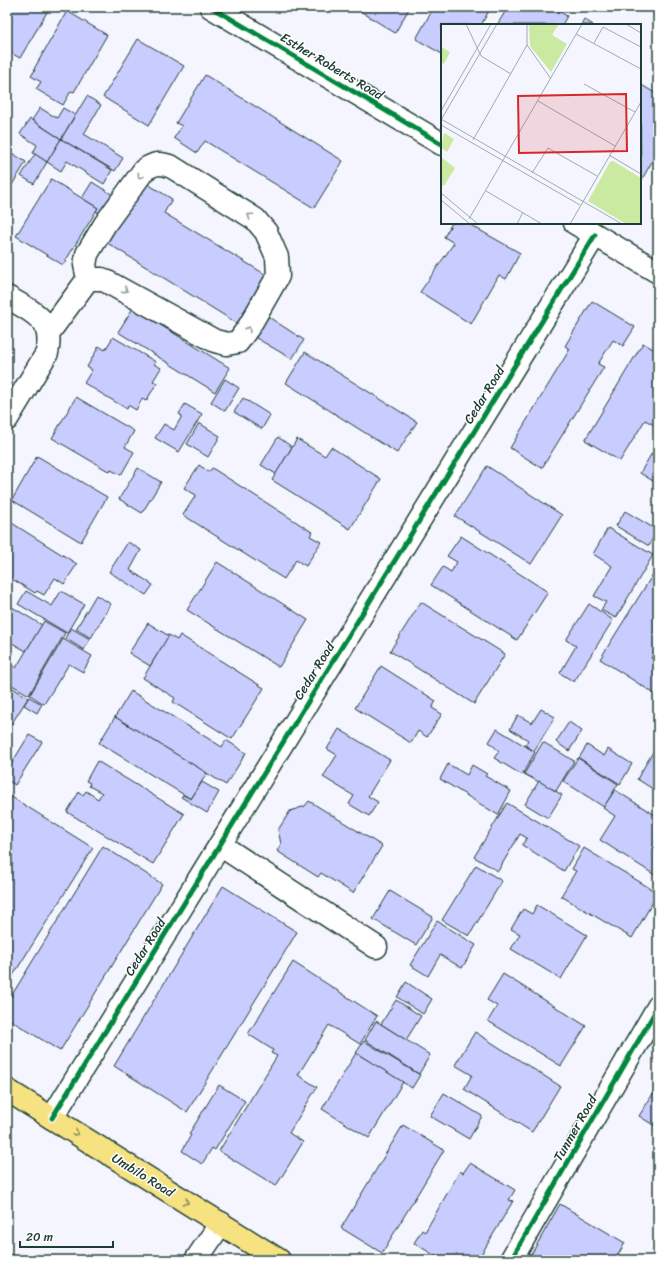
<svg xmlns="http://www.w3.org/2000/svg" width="665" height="1267" font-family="Sriracha,sans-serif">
  <rect width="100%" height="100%" fill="#f4f5ff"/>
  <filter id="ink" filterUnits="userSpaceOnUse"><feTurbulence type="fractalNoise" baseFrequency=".025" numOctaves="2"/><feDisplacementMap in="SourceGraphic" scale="8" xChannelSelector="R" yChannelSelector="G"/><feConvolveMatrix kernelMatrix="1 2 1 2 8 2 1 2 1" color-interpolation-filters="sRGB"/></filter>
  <g filter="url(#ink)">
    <g fill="#c9ccfe" stroke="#1f3d34">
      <path d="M7,7H50L20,58L7,51Z"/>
      <path d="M354,7H410L395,33Z"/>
      <path d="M434,7H491L481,25H442V54L416,39Z"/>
      <path d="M508,7H552L567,16L562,25H497Z"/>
      <path d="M67,11L107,35L74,92L71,91L63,105L36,89L41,82L31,76L35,70L34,69Z"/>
      <path d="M584,19L593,25H581Z"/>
      <path d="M138,39L184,66L149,125L103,97Z"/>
      <path d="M205,75L343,161L314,208L205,141L197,153L174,138L182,126L176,123Z"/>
      <path d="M640,84L658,95V151L641,181Z"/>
      <path d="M87,96L101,105L84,134L123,158L115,171L61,139Z"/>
      <path d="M40,108L57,118L63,108L75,115L61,139L32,120Z"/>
      <path d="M30,119L61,139L47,162L33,153L37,145L20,134Z"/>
      <path d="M61,139L112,170L104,184L67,161L61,171L47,162Z"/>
      <path d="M7,150L26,162L7,193Z"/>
      <path d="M35,154L47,162L34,184L21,176Z"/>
      <path d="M51,179L98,208L63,265L16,236Z"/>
      <path d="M92,182L113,195L101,214L96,211L98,208L82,198Z"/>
      <path d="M146,183L172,199L164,213L273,279L243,327L104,241Z"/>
      <path d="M452,223H467L520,253L506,279L499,275L471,324L420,292L454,243L444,237Z"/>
      <path d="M592,301L635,327L623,346L613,340L598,364L604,367L542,468L510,448L570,349L565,346Z"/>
      <path d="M133,308L230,368L215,392L118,332Z"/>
      <path d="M264,314L304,340L292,359L251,335Z"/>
      <path d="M113,337L156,362L154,364L161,368L153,381L157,383L146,401L142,399L136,410L128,405L127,409L84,383L92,370L87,367L99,346L105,350Z"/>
      <path d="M643,343L658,352L657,401L658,427L645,420L620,461L585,440Z"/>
      <path d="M305,352L417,422L397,453L286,383Z"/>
      <path d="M225,379L239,388L225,411L211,402Z"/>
      <path d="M76,397L134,431L125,447L134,452L121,475L111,470L110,472L52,438Z"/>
      <path d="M243,398L270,415L262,429L234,412Z"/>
      <path d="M185,404L202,414L179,452L155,438L164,424L174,430L182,416L179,414Z"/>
      <path d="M199,423L220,436L208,457L187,444Z"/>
      <path d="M278,437L292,447L276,474L261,465Z"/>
      <path d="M297,439L325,456L331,447L381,479L350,529L272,480Z"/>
      <path d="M658,443V484L640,473Z"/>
      <path d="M37,456L107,497L81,542L12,500Z"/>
      <path d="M199,465L209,472L212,468L312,532L310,536L321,542L306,566L296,560L284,579L183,515L196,495L184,488Z"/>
      <path d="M487,466L562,515L531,564L455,516Z"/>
      <path d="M138,468L161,482L142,513L119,499Z"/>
      <path d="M625,511L657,530L649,546L616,526Z"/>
      <path d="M7,520L77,564L64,584L55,578L44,595L37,591L35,593L7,576Z"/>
      <path d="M608,528L653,555L616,618L601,610L606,602L594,596L612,566L593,554Z"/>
      <path d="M461,536L548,592L517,640L431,585L443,567L451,572L457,562L447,556Z"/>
      <path d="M128,542L141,550L130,570L153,585L146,595L109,572Z"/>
      <path d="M217,562L308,620L279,667L187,610Z"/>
      <path d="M655,571L658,573V647L651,658L658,663V696L600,659Z"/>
      <path d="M26,591L52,606L61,591L84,604L67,633L18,604Z"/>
      <path d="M96,595L111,604L91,638L76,629Z"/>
      <path d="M421,602L505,654L474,704L390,651Z"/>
      <path d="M7,604L42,625L26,651L7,640Z"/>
      <path d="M589,604L613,620L574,682L560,673L576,646L566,640Z"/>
      <path d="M44,621L65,633L29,695L7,682V669L10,664L16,668Z"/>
      <path d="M148,623L169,636L150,666L129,653Z"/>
      <path d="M71,628L90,639L84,650L65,638Z"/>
      <path d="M169,635L177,640L180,635L264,688L232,739L173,702L175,698L143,678Z"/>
      <path d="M63,639L92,656L83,672L69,664L44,704L30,695Z"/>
      <path d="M381,666L436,701L432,708L442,714L427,737L418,731L411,743L355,708Z"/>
      <path d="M7,684L28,698L7,731Z"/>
      <path d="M131,691L222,747L226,740L246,753L226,785L115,717Z"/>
      <path d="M29,697L42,704L37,713L24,705Z"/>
      <path d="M541,709L555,717L534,751L525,745L528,740L510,729L518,715L532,723Z"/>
      <path d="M115,717L207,773L191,799L99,743Z"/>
      <path d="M569,722L582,731L569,751L556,742Z"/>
      <path d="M339,729L390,760L368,796L378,802L369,816L349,804L354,796L323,777L337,755L327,749Z"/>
      <path d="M497,729L535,752L522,775L494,758L499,751L489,742Z"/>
      <path d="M29,735L42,742L15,785L7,780V771Z"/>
      <path d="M543,742L574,761L556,791L524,774Z"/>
      <path d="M587,745L604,756L608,749L632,764L620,784L579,758Z"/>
      <path d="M653,752L658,755V795L655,793L656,791L637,779Z"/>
      <path d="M578,758L618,784L604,807L563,781Z"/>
      <path d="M97,761L184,814L153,864L67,812L79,792L83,795L86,791L98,799L102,793L89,786L90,783L86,781Z"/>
      <path d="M448,764L467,775L472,765L487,774L485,776L511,791L498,815L440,779Z"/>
      <path d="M539,781L562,795L548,818L525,804Z"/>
      <path d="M202,782L219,792L207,813L181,797L183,795L191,799Z"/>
      <path d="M615,790L658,817V877L600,840L615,816L603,808Z"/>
      <path d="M7,794L93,848L7,985Z"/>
      <path d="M309,801L382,846L353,893L321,873L318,877L277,851L281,844L278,830L290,811L305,806Z"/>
      <path d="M507,803L579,846L564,871L522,845L527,838L520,834L498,871L474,857Z"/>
      <path d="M103,846L162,884L60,1051L7,1018V1003Z"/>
      <path d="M584,848L658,893L632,938L561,896L576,871L572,869Z"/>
      <path d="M476,865L502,881L469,936L442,920Z"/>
      <path d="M223,886L297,932L187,1112L114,1066Z"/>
      <path d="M390,891L433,917L416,945L373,919Z"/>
      <path d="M537,905L587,935L561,979L511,949L520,934L511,929L523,909L532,914Z"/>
      <path d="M437,921L476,945L462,968L440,955L428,976L410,965Z"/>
      <path d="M293,962L377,1016L360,1044L329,1025L298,1075L317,1087L289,1133L303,1142L276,1186L219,1151L277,1056L271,1053L273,1050L248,1034Z"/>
      <path d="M503,974L586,1026L561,1066L488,1021L497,1006L487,1000Z"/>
      <path d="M406,982L432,999L423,1014L397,997Z"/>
      <path d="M396,1000L421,1016L406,1040L381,1024Z"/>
      <path d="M376,1021L430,1055L419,1074L365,1040Z"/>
      <path d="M475,1032L560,1086L532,1132L464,1089L472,1075L455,1065Z"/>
      <path d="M364,1041L420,1075L412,1088L356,1053Z"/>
      <path d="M356,1053L403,1082L369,1138L322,1109Z"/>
      <path d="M219,1085L245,1101L215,1150L212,1148L202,1164L182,1151L191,1135L189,1134Z"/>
      <path d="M658,1086V1128L639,1116Z"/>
      <path d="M444,1093L482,1116L469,1139L430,1116Z"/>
      <path d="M403,1125L444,1150L382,1253L341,1228Z"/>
      <path d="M470,1163L515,1190L509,1200L513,1201L478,1260H442L414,1243L422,1230L425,1232L460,1171L463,1173Z"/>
      <path d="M560,1204L625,1243L615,1260H528Z"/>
      <path d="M7,1252L20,1260H7Z"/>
    </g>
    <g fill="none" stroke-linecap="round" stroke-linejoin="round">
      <g stroke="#1f3d34" stroke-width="25">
        <g id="minor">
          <path d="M211,7L442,144"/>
          <path d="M575,223L658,272"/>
          <path d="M7,297C32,312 55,319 47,353L7,419"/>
          <path d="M49,332L88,279L85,265L87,254L105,224L144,170C155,163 160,162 172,167L255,219L266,232L277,257L278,276L250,325L238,342L227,344L215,341L102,279H88"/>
          <path d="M220,845L376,947"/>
          <path d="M52,1118L595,235"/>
          <path d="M196,1260L221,1223"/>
          <path d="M511,1260L658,1007"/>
        </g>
      </g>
      <g stroke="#1f3d34" stroke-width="25">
        <path id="major" d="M7,1090L279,1260"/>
      </g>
      <use href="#minor" stroke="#fff" stroke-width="22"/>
      <use href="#major" stroke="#f7e281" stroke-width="22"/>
      <g stroke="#fff" stroke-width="8">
        <g id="cycleway">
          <path d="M211,7L442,144"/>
          <path d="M52,1118L595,235"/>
          <path d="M511,1260L658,1007"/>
        </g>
      </g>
      <use href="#cycleway" stroke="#00873e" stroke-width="5"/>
    </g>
    <defs><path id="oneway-chevron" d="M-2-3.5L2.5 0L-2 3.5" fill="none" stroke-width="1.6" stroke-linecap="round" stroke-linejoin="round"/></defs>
    <g stroke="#8f9e9a">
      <use href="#oneway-chevron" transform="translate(140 176) rotate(126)"/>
      <use href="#oneway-chevron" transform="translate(250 216) rotate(-146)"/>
      <use href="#oneway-chevron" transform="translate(125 290) rotate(27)"/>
      <use href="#oneway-chevron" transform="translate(248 329) rotate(-56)"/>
    </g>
    <g stroke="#808757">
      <use href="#oneway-chevron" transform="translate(76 1133) rotate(32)"/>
      <use href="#oneway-chevron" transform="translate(186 1202) rotate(32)"/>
    </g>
  </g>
  <g text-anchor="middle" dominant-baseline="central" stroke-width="3" stroke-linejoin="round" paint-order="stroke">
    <g font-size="13" fill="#1f3d34" stroke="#fff">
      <text transform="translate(332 66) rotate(31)">Esther Roberts Road</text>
      <text transform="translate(484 395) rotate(-58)">Cedar Road</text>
      <text transform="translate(314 671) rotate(-58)">Cedar Road</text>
      <text transform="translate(145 947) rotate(-58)">Cedar Road</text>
      <text transform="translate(575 1128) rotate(-60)">Tunmer Road</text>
      <text transform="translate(143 1175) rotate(32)">Umbilo Road</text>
    </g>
  </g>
  <g transform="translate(441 24)">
    <rect width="200" height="200" fill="#f4f5ff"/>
    <path d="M88,0H118L111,11L126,20L110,48L89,22ZM0,23L9,28L3,40L0,38ZM3,109L13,115L6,128L0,124ZM0,133L14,144L3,162L0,160ZM172,137L200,154V200H185L147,177L169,138Z" fill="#cae9a1"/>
    <path fill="none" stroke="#9fabae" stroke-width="1" d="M25,0L40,32L70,50M86,0V21L110,55M185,0L200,9M135,10L200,45M153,19L162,3L200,23M143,60L194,88M97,77L174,122M0,87L50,0M0,95L181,200M0,96L56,0M0,101L139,181M32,116L86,21M168,131L200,150M91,149L107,124L156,152M45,167L101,200M0,169L37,200M0,176L29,200M28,195L141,0M76,200L82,188M129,200L200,78"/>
    <path fill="#d62828" fill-opacity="0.15" stroke="#d62828" stroke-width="2" d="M185,70L186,127L78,129L77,72Z"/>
    <rect width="200" height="200" fill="none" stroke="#1f3d34" stroke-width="2"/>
  </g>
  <rect width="665" height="1267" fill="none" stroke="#fff" stroke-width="24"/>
  <rect x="12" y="12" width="641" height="1243" fill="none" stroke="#1f3d34" stroke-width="1.5" filter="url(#ink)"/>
  <path d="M20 1241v6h93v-6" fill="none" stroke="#1f3d34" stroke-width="2"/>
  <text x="26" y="1241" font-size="12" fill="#1f3d34" stroke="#ffffff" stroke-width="3" paint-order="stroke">20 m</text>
</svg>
